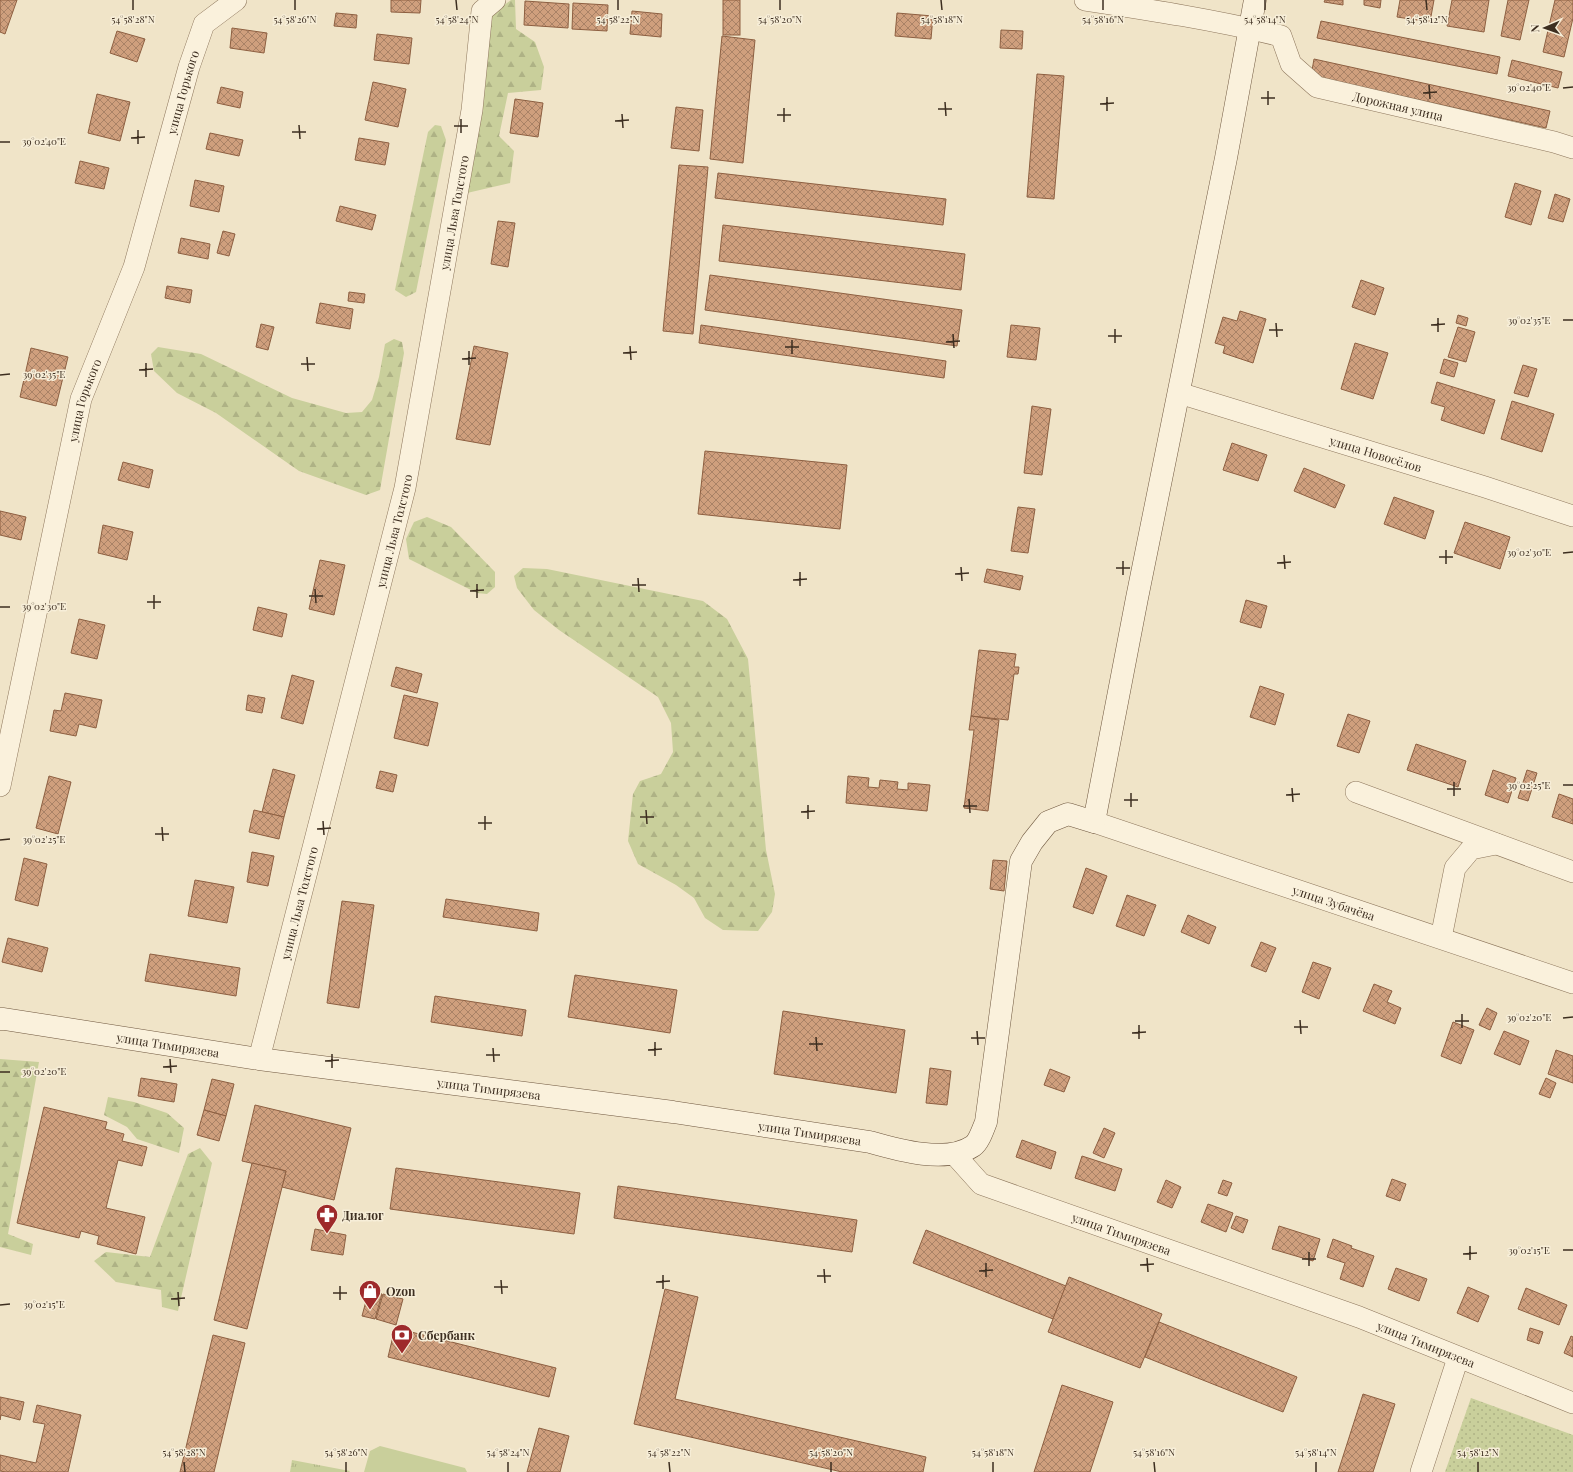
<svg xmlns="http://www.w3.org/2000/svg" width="1573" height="1472" font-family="'Playfair Display',serif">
  <defs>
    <pattern id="grass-dots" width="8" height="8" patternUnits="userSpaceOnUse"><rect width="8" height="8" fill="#c9cf9b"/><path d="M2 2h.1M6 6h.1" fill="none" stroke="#aeb285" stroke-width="1.8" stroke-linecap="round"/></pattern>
    <pattern id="forest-firs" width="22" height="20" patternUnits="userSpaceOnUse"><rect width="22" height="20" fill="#c9cf9b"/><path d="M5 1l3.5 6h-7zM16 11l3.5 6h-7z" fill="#aeb285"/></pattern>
    <pattern id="park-tufts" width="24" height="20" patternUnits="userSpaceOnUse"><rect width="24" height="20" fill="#c9cf9b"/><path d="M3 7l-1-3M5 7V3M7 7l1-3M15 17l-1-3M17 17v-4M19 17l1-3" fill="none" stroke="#aeb285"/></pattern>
    <pattern id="building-cross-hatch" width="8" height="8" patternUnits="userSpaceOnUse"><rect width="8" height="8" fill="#cf9f7d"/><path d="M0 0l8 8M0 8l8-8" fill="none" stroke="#a98266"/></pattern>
  </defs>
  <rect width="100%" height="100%" fill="#f0e4c8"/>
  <path fill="url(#grass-dots)" d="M1471,1398L1573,1435V1472H1445Z"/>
  <g fill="url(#forest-firs)">
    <path d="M511,0H515L516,29L535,42L544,67L541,90L508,93L499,136L514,151L510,183L467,193L491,15Z"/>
    <path d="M435,125L441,126L446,140L416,292L406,297L395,290L428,132Z"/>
    <path d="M394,339L402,342L404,353L380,490L366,495L299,471L216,413L177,393L154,371L151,354L158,347L201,354L292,398L346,413L362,412L372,400L379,377L385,344Z"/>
    <path d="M427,517L451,527L495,572V587L487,594L477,593L409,559L406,539L414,522Z"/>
    <path d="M523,568L547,569L703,601L727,619L748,659L766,850L775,894L772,912L758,931L723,930L705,918L694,898L676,885L638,864L628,841L633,794L640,781L661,774L673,752L671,723L658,697L559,630L534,610L517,588L514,576Z"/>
    <path d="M0,1059L39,1062L8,1234L33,1244L31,1255L0,1247Z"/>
    <path d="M108,1097L134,1102L167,1113L184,1128L179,1153L137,1139L127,1127L104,1115Z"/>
    <path d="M200,1148L212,1163L178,1311L162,1307L161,1290L116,1282L94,1261L106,1252L150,1257L188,1154Z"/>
  </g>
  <path fill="url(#park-tufts)" d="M292,1460L350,1471L349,1472H290Z"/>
  <path fill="#c9cf9b" d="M380,1446L465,1468L467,1472H364L370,1451Z"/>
  <g fill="url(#building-cross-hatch)" stroke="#8d5f41">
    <path d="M0,0H17L5,34L0,32Z"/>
    <path d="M391,0H421L420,13L391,12Z"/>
    <rect x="723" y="0" width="17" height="35"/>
    <path d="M1325,0H1343V5L1324,2Z"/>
    <path d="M1364,0H1381L1380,8L1364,5Z"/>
    <path d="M1400,0H1434L1430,22L1397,17Z"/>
    <path d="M1452,0H1489L1484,32L1447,26Z"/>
    <path d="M1508,0H1529L1520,40L1501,36Z"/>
    <path d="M1555,0H1573V18L1564,57L1543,52Z"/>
    <path d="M525,1L569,4L568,28L524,25Z"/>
    <path d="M573,3L608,5L607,31L572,29Z"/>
    <path d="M632,11L662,14L661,37L630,34Z"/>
    <path d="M336,13L357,15L356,28L334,26Z"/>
    <path d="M897,13L933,16L931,39L895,36Z"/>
    <path d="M1321,21L1500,57L1497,74L1317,38Z"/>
    <path d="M232,28L267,33L264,53L230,48Z"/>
    <path d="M1001,30L1023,31L1022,49L1000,48Z"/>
    <path d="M117,31L145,39L137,62L110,53Z"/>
    <path d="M377,34L412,38L409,64L374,60Z"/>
    <path d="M722,36L755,40L743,163L710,159Z"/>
    <path d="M1314,59L1550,111L1546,128L1311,76Z"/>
    <path d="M1512,60L1562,72L1558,88L1508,76Z"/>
    <path d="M1037,74L1064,76L1054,199L1027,197Z"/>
    <path d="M373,82L406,89L398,127L365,120Z"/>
    <path d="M221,87L243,92L240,108L217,103Z"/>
    <path d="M97,94L130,102L120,141L88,133Z"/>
    <path d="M515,99L543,103L538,137L510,133Z"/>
    <path d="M676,107L703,110L699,151L671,148Z"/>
    <path d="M210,133L243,140L239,156L206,149Z"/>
    <path d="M359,138L389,143L385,165L355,160Z"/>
    <path d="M80,161L109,168L104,189L75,183Z"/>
    <path d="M679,165L708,167L693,334L663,331Z"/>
    <path d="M718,173L946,199L943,225L715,198Z"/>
    <path d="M195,180L224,186L219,212L190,206Z"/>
    <path d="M1515,183L1541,191L1531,225L1505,217Z"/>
    <path d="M1555,194L1570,199L1563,222L1548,218Z"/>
    <path d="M340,206L376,215L372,230L336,221Z"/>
    <path d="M498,221L515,223L508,267L491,264Z"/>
    <path d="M723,225L965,254L961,290L719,261Z"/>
    <path d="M223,231L235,234L229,256L217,253Z"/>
    <path d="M181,238L210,244L208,259L178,253Z"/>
    <path d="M710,275L962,310L957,346L705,310Z"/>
    <path d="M1361,280L1384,288L1375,315L1352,307Z"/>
    <path d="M167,286L192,290L190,303L165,298Z"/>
    <path d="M349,292L365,294L364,303L348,301Z"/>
    <path d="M320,303L353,309L350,329L316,323Z"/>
    <path d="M1240,311L1266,319L1253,363L1223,353L1225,346L1215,343L1223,317L1237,321Z"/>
    <path d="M1458,315L1468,318L1466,326L1456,323Z"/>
    <path d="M261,324L274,327L268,350L256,347Z"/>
    <path d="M701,325L946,361L944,378L699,343Z"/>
    <path d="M1011,325L1040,328L1036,360L1007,357Z"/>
    <path d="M1458,327L1475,332L1466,362L1448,357Z"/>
    <path d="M1355,343L1388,353L1373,399L1341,389Z"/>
    <path d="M474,346L508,353L490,445L456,439Z"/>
    <path d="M31,348L68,357L56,406L20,397Z"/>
    <path d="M1444,359L1458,363L1454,377L1440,373Z"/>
    <path d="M1523,365L1537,369L1528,397L1514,393Z"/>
    <path d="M1437,382L1495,400L1484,434L1441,420L1445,407L1431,403Z"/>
    <path d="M1512,401L1554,414L1542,452L1501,439Z"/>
    <path d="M1032,406L1051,409L1042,475L1024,473Z"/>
    <path d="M1232,443L1267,455L1258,481L1223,470Z"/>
    <path d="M705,451L847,465L840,529L698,514Z"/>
    <path d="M123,462L153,470L149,488L118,480Z"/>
    <path d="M1304,468L1345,485L1335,508L1294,491Z"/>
    <path d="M1394,497L1434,511L1425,539L1384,524Z"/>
    <path d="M1018,507L1035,509L1028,553L1011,551Z"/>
    <path d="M0,511L26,517L21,540L0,535Z"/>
    <path d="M1465,522L1510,537L1500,569L1454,553Z"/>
    <path d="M103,525L133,532L127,560L98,553Z"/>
    <path d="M320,560L345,565L334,615L309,609Z"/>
    <path d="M987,569L1023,576L1020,590L984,582Z"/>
    <path d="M1246,600L1267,606L1261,628L1240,622Z"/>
    <path d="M258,607L287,614L282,637L253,630Z"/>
    <path d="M79,619L105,625L97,659L71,653Z"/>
    <path d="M979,650L1016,654L1014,667H1019L1018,674H1014L1008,720L971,716Z"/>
    <path d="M396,667L422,674L417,693L391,686Z"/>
    <path d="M292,675L314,681L303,724L281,718Z"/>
    <path d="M1260,686L1284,694L1275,725L1250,717Z"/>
    <path d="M65,693L102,700L96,728L79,724L76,736L50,731L54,710L61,711Z"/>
    <path d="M248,695L265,698L262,713L246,710Z"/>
    <path d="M404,695L438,703L428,746L394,738Z"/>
    <path d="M1348,714L1370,721L1359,753L1337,746Z"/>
    <path d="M971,716L999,720L988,811L964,808L974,730H969Z"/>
    <path d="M1416,744L1466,761L1458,787L1407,770Z"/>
    <path d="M273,769L295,775L284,817L262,812Z"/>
    <path d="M1493,770L1516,778L1508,803L1485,795Z"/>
    <path d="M1527,770L1537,773L1528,801L1518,798Z"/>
    <path d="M380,771L397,775L393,792L376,788Z"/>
    <path d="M49,776L71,782L58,834L36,828Z"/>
    <path d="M848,776L869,778L868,787L879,788L880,780L898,782L897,789L908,790V783L930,785L927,811L846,803Z"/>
    <path d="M1559,794L1573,799V824L1552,817Z"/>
    <path d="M254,810L284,817L279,839L249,832Z"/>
    <path d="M252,852L274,856L268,886L247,882Z"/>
    <path d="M24,858L47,864L38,906L15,900Z"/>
    <path d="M993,860L1007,861L1004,891L990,889Z"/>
    <path d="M1086,868L1107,876L1093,914L1073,907Z"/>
    <path d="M195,880L234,887L227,923L188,916Z"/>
    <path d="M1127,895L1156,905L1144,936L1116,926Z"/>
    <path d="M446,899L539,913L537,931L443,917Z"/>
    <path d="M342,901L374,905L359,1008L327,1003Z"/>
    <path d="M1188,915L1216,927L1209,944L1181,932Z"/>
    <path d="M8,938L48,948L42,972L2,962Z"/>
    <path d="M1261,942L1276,948L1266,972L1251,966Z"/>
    <path d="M150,954L240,968L236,996L145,981Z"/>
    <path d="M1313,962L1331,968L1319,999L1302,992Z"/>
    <path d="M575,975L677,990L670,1033L568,1017Z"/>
    <path d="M1374,984L1392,991L1387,1002L1401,1008L1395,1024L1363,1011Z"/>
    <path d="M435,996L526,1010L522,1036L431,1022Z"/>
    <path d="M1487,1008L1497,1013L1490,1030L1479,1025Z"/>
    <path d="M783,1011L905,1030L896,1093L774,1074Z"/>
    <path d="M1453,1022L1474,1030L1461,1064L1441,1056Z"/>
    <path d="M1504,1031L1529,1041L1520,1065L1494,1054Z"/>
    <path d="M1556,1050L1573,1056V1083L1548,1074Z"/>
    <path d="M930,1068L951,1071L947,1105L926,1103Z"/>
    <path d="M1050,1069L1070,1077L1064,1092L1044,1085Z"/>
    <path d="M141,1078L177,1084L174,1102L138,1096Z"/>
    <path d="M1546,1078L1556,1083L1550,1098L1539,1094Z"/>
    <path d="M212,1079L234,1084L226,1116L204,1110Z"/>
    <path d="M255,1105L351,1128L334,1200L282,1187L286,1171L242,1161Z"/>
    <path d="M44,1107L107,1122L105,1129L124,1134L122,1141L147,1147L142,1166L118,1160L106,1208L145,1217L136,1254L97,1244L99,1236L81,1231L79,1238L17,1223Z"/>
    <path d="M204,1110L226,1116L219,1141L197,1135Z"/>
    <path d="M1104,1128L1115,1133L1104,1158L1093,1153Z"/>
    <path d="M1022,1140L1056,1152L1051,1169L1016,1157Z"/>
    <path d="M1082,1156L1122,1169L1115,1191L1075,1178Z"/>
    <path d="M252,1163L286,1171L247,1329L214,1320Z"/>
    <path d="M396,1168L580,1193L574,1234L390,1209Z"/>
    <path d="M1392,1179L1406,1184L1400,1201L1386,1196Z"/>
    <path d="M1166,1180L1181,1187L1172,1208L1157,1202Z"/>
    <path d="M1223,1180L1232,1183L1227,1196L1218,1193Z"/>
    <path d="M618,1186L857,1220L852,1252L614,1218Z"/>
    <path d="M1208,1204L1233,1213L1226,1232L1201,1222Z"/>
    <path d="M1236,1216L1248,1220L1243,1233L1231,1228Z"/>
    <path d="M1279,1226L1320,1239L1313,1261L1272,1249Z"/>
    <path d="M315,1229L346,1235L343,1255L311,1250Z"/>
    <path d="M926,1230L1066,1286L1053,1319L913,1263Z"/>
    <path d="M1333,1239L1352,1246L1351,1248L1374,1256L1363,1287L1340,1279L1345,1263L1327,1257Z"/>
    <path d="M1396,1268L1427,1279L1419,1301L1388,1289Z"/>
    <path d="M1069,1277L1162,1314L1140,1368L1048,1332Z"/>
    <path d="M1468,1287L1489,1296L1478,1322L1457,1313Z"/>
    <path d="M1526,1288L1567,1305L1559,1325L1518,1309Z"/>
    <path d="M665,1289L698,1297L675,1399L926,1457L923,1472H842L634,1424Z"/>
    <path d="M369,1290L382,1294L375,1319L362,1316Z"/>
    <path d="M383,1294L403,1299L396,1325L376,1319Z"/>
    <path d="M1159,1322L1297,1377L1283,1412L1145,1357Z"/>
    <path d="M395,1328L556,1368L549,1397L388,1357Z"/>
    <path d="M1530,1328L1543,1332L1539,1344L1527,1340Z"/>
    <path d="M213,1335L245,1343L214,1472H180Z"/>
    <path d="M1571,1336L1573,1337V1357L1564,1353Z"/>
    <path d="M1062,1385L1113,1402L1090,1472H1034Z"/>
    <path d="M1363,1394L1395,1404L1373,1472H1338Z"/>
    <path d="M0,1397L24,1402L20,1420L1,1415L0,1420Z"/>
    <path d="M37,1405L81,1415L68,1472H6L0,1471V1455L36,1463L45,1424L33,1422Z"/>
    <path d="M539,1428L569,1436L560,1472H527Z"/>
  </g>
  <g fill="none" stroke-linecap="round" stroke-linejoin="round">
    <g stroke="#8d765c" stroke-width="22">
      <g id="street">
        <path id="s1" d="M1085,0C1151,10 1216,20 1281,36L1291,64L1317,87L1554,142L1573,148"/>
        <path id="s2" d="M1179,393L1485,487L1573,516"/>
        <path id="s3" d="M0,786L81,399L134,267L189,67L204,24L236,0"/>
        <path d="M1356,792L1573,872"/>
        <path id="s4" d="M1094,822L1573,983"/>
        <path d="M1441,938L1455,868L1471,849L1496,844"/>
        <path id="s5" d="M259,1059L405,488L472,110L482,11L495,0"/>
        <path id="s6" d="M955,1155L981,1184L1359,1317L1573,1403"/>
        <path d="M1421,1472L1458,1358"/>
      </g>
    </g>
    <g stroke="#6f573f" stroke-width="23">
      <g id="secondary">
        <path id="s7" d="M0,1019H4L259,1059L673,1112L870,1142C898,1150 947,1164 973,1146C979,1142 983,1129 986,1122L1021,861L1032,842L1048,822L1068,814L1094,822L1137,598L1226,158L1255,0"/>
      </g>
    </g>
    <use href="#street" stroke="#faf1dc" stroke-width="21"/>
    <use href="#secondary" stroke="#faf1dc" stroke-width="22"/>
  </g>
  <path fill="none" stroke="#3d2e20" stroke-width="1.5" d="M133,0V10M295,0V10M456,0L457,10M618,0V10M780,0V10M941,0L942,10M1103,0V10M1265,0V10M1426,0L1427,10M1429,85L1430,99M1563,88L1573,87M1268,91V105M1423,93L1437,92M1107,97V111M1261,98H1275M945,102L946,116M1100,104L1114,103M784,108V122M938,109H952M622,114L623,128M777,115H791M461,119V133M615,121L629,120M299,125L300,139M454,126H468M138,130V144M292,132H306M131,138L145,137M0,142H10M1438,318V332M1563,320H1573M1276,323L1277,337M1431,325L1445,324M1115,329V343M1269,330H1283M953,334L954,348M1108,336H1122M792,340V354M946,342L960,341M630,346L631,360M785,347H799M469,351V365M623,353L637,352M307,357L308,371M462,359L476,358M146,363V377M301,364H315M139,370L153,369M0,375L10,374M1446,550V564M1563,553L1573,552M1284,555L1285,569M1439,557H1453M1123,561V575M1277,563L1291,562M961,567L962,581M1116,568H1130M800,572V586M955,574L969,573M638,578L639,592M793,580L807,579M477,584V598M632,585H646M315,589L316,603M470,591L484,590M154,595V609M309,596H323M147,602H161M0,607H10M1454,782V796M1563,785H1573M1292,788L1293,802M1447,789H1461M1131,793V807M1286,795L1300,794M969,799L970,813M1124,800H1138M808,805V819M963,806H977M646,810L647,824M801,812L815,811M485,816V830M640,817H654M323,821L324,835M478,823H492M162,827L163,841M317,829L331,828M155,834H169M0,840L10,839M1462,1014V1028M1563,1018L1573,1017M1300,1020L1301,1034M1455,1021H1469M1139,1025V1039M1294,1027H1308M977,1031L978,1045M1132,1033L1146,1032M816,1037L817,1051M971,1038H985M655,1042V1056M809,1044H823M493,1048L494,1062M648,1050L662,1049M332,1054V1068M486,1055H500M170,1059L171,1073M325,1061L339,1060M163,1067L177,1066M0,1072H10M1470,1246V1260M1563,1250H1573M1309,1252V1266M1463,1254L1477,1253M1147,1258L1148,1272M1302,1259H1316M986,1263V1277M1140,1265L1154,1264M824,1269L825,1283M979,1271L993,1270M663,1275V1289M817,1276H831M501,1280L502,1294M656,1282L670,1281M340,1286V1300M494,1287H508M178,1292L179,1306M333,1293H347M171,1299L185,1298M0,1305L10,1304M184,1462L185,1472M346,1462V1472M508,1462V1472M669,1462L670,1472M831,1462V1472M993,1462V1472M1154,1462L1155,1472M1316,1462V1472M1478,1462V1472"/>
  <defs>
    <g id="pharmacy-pin" transform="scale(1.15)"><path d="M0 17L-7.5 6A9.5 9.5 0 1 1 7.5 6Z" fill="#9e2a2b" stroke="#f7eed8"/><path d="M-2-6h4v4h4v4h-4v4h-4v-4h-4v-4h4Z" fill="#fff"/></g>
    <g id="shop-pin" transform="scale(1.15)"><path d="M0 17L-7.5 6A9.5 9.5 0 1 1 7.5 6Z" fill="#9e2a2b" stroke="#f7eed8"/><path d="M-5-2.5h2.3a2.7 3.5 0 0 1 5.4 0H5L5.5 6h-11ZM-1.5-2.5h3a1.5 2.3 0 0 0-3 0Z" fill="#fff"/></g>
    <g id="bank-pin" transform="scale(1.15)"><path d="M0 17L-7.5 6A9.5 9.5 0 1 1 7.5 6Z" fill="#9e2a2b" stroke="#f7eed8"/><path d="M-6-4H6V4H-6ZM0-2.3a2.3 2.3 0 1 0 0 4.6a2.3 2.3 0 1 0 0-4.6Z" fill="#fff"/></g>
  </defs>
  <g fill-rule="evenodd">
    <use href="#pharmacy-pin" x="327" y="1215"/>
    <use href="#shop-pin" x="370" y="1291"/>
    <use href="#bank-pin" x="402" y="1335"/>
  </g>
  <g text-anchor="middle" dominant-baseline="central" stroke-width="3" stroke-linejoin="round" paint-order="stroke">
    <g font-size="12" fill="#3d2e20" stroke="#f7eed8">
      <text stroke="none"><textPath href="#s3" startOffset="719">улица Горького</textPath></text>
      <text stroke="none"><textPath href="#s1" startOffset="347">Дорожная улица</textPath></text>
      <text stroke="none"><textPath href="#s5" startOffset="869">улица Льва Толстого</textPath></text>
      <text stroke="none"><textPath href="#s3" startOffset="395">улица Горького</textPath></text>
      <text stroke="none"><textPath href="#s2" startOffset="206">улица Новосёлов</textPath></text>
      <text stroke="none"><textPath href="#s5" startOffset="545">улица Льва Толстого</textPath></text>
      <text stroke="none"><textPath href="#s4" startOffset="253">улица Зубачёва</textPath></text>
      <text stroke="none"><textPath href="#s5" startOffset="161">улица Льва Толстого</textPath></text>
      <text stroke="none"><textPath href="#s7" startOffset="170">улица Тимирязева</textPath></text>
      <text stroke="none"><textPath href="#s7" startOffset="494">улица Тимирязева</textPath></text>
      <text stroke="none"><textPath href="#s7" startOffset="818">улица Тимирязева</textPath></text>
      <text stroke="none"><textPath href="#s6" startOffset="188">улица Тимирязева</textPath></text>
      <text stroke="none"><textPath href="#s6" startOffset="512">улица Тимирязева</textPath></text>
    </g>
    <g font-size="12" font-weight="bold" fill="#3d2e20" stroke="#f7eed8" text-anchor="start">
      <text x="342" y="1215">Диалог</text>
      <text x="386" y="1291">Ozon</text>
      <text x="418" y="1335">Сбербанк</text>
    </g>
  </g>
  <g font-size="10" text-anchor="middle" fill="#3d2e20" stroke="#f7eed8" stroke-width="3" stroke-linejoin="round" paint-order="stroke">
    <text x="133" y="23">54°58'28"N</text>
    <text x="295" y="23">54°58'26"N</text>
    <text x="457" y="23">54°58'24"N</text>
    <text x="618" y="23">54°58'22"N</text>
    <text x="780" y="23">54°58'20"N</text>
    <text x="942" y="23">54°58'18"N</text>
    <text x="1103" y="23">54°58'16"N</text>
    <text x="1265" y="23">54°58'14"N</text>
    <text x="1427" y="23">54°58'12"N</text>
    <text x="1529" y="91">39°02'40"E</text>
    <text x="44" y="145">39°02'40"E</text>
    <text x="1529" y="324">39°02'35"E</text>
    <text x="44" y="378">39°02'35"E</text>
    <text x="1529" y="556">39°02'30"E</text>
    <text x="44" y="610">39°02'30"E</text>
    <text x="1529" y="789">39°02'25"E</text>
    <text x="44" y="843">39°02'25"E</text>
    <text x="1529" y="1021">39°02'20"E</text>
    <text x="44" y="1075">39°02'20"E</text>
    <text x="1529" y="1254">39°02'15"E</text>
    <text x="44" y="1308">39°02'15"E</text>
    <text x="184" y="1456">54°58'28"N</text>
    <text x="346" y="1456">54°58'26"N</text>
    <text x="508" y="1456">54°58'24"N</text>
    <text x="669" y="1456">54°58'22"N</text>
    <text x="831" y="1456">54°58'20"N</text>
    <text x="993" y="1456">54°58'18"N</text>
    <text x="1154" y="1456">54°58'16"N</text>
    <text x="1316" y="1456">54°58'14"N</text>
    <text x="1478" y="1456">54°58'12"N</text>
  </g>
  <g transform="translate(1545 28) rotate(268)" stroke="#f7eed8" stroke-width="3" paint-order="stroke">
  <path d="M0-3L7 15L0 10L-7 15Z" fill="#3d2e20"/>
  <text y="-6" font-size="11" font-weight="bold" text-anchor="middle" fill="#3d2e20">N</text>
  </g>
</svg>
